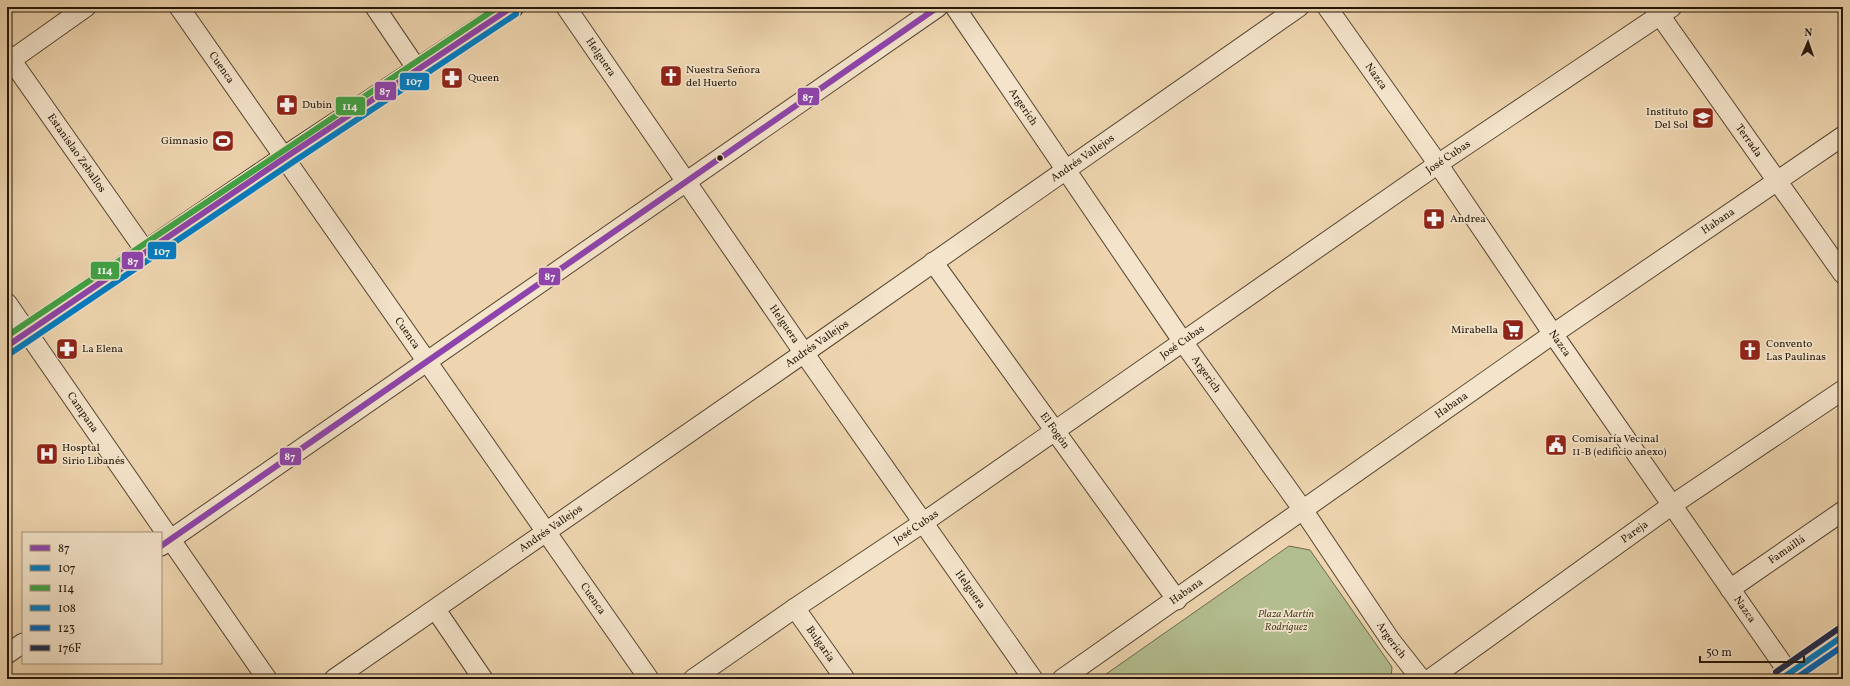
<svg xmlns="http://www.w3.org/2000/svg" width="1850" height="686" font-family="Vollkorn,serif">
  <rect width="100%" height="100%" fill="#eed5af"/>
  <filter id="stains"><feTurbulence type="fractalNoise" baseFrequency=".005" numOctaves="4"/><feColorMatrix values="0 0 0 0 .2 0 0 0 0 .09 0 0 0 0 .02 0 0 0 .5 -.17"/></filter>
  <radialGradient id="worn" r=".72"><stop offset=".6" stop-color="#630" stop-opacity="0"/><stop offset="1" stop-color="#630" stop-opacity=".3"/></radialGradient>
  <path fill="#b3be90" stroke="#6c6a4c" d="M1289,546L1310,550L1392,667L1391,679H1099Z"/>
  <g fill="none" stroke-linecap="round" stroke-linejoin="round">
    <g stroke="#564632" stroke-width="21">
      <g id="minor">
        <path id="s1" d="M179,7L649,679"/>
        <path d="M375,7L417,69"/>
        <path id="s2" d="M566,7L804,353L1033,679"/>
        <path id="s3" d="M955,7L1183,342L1303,510L1391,641L1421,679"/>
        <path id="s4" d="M1327,7L1438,164L1553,334L1793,679"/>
        <path id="s5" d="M1654,7L1843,274"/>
        <path id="s6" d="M7,54L146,252"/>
        <path d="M7,63L86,7"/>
        <path id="s7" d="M933,262L1177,600"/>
        <path id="s8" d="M7,303L267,679"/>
        <path d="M161,546L938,7"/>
        <path id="s9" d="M1730,589L1843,511"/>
        <path id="s10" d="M795,608L845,679"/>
        <path d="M436,610L483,679"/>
        <path d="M7,654L23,643"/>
        <path id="s11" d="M334,679L804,353L1299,7"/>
        <path id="s12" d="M693,679L795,608L924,522L1438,164L1672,7"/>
        <path id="s13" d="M1062,679L1553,334L1843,136"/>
        <path id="s14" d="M1430,679L1672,505L1843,390"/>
      </g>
    </g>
    <g stroke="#241709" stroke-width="24">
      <g id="major">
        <path d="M7,346L286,157L512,7"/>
        <path d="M1789,673L1843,636"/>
      </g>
    </g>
    <use href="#minor" stroke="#f4e4cb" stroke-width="19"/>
    <use href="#major" stroke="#eed5af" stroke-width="22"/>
    <g stroke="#f4e4cb" stroke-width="9">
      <g id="bus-1">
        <path d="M7,346L286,157L512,7"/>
        <path d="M161,546L938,7"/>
      </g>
    </g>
    <g stroke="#f4e4cb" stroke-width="9">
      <path id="bus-2" d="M11,353L290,164L516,14"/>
    </g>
    <g stroke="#f4e4cb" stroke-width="9">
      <path id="bus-3" d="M7,336L498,7"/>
    </g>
    <g stroke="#f4e4cb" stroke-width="9">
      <path id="bus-4" d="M1781,679L1843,636"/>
    </g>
    <g stroke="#f4e4cb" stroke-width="9">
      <path id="bus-5" d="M1795,679L1843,646"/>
    </g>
    <g stroke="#f4e4cb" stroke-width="9">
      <path id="bus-6" d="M1776,672L1838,629"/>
    </g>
    <use href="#bus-1" stroke="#8e44ad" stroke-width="6"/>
    <use href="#bus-2" stroke="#007dc5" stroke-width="6"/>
    <use href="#bus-3" stroke="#3ea445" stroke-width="6"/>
    <use href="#bus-4" stroke="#007dc5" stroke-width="6"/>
    <use href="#bus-5" stroke="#0065bd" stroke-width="6"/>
    <use href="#bus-6" stroke="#1d2b4f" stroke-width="6"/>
  </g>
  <defs>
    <g id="church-square" transform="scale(1.15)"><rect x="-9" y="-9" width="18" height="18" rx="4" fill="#8f2418" stroke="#f4e4cb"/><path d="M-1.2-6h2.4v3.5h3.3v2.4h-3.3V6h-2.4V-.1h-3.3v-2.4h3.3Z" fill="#fff"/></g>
    <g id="pharmacy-square" transform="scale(1.15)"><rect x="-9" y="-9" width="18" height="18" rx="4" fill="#8f2418" stroke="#f4e4cb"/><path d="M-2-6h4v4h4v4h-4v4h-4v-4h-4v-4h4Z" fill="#fff"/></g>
    <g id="school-square" transform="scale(1.15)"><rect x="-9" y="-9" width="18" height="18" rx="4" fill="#8f2418" stroke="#f4e4cb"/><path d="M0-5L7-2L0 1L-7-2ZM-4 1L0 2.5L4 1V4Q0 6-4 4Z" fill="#fff"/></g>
    <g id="stadium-square" transform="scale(1.15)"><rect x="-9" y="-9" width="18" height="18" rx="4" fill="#8f2418" stroke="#f4e4cb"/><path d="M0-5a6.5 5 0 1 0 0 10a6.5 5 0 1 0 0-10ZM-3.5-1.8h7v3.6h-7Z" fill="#fff"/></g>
    <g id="supermarket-square" transform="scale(1.15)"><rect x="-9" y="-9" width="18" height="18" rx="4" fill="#8f2418" stroke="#f4e4cb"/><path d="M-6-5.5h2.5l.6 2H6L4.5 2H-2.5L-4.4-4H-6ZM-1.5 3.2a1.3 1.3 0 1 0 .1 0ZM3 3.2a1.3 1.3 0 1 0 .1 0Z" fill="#fff"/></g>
    <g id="civic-square" transform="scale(1.15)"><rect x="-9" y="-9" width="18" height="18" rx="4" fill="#8f2418" stroke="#f4e4cb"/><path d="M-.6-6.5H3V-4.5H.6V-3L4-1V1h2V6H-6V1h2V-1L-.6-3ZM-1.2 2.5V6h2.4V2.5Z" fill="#fff"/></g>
    <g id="hospital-square" transform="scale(1.15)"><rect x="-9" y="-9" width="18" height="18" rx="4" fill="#8f2418" stroke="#f4e4cb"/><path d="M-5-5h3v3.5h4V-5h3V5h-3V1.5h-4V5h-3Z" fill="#fff"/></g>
  </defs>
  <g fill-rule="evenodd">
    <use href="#church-square" x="671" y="76"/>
    <use href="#pharmacy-square" x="452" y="78"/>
    <use href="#pharmacy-square" x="287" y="105"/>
    <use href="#school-square" x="1703" y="118"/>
    <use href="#stadium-square" x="223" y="141"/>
    <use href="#pharmacy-square" x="1434" y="219"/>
    <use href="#supermarket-square" x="1513" y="330"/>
    <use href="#pharmacy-square" x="67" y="349"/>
    <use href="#church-square" x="1750" y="350"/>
    <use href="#civic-square" x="1556" y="445"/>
    <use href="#hospital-square" x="47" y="454"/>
  </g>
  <circle fill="#241709" stroke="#f4e4cb" stroke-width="1.5" cx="720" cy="158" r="3.5"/>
  <g text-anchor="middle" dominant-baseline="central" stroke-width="3.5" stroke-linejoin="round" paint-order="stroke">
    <g font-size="11" fill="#241709" stroke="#f4e4cb">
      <text stroke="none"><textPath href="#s2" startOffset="61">Helguera</textPath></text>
      <text stroke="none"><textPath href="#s1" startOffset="74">Cuenca</textPath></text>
      <text stroke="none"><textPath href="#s4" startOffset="85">Nazca</textPath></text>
      <text stroke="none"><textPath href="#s3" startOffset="121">Argerich</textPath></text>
      <text stroke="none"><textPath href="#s5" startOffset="164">Terrada</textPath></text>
      <text stroke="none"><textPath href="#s6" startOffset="121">Estanislao Zeballos</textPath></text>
      <text stroke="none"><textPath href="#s12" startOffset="918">José Cubas</textPath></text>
      <text stroke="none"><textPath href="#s11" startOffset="912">Andrés Vallejos</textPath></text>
      <text stroke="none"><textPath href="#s13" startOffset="800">Habana</textPath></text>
      <text stroke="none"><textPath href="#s2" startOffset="385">Helguera</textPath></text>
      <text stroke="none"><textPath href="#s1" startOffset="398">Cuenca</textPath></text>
      <text stroke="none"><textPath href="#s12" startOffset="594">José Cubas</textPath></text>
      <text stroke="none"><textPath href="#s4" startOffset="409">Nazca</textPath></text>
      <text stroke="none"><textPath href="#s11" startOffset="588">Andrés Vallejos</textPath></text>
      <text stroke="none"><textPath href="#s3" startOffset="445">Argerich</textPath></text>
      <text stroke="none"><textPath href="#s13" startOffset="476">Habana</textPath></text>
      <text stroke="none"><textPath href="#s8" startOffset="133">Campana</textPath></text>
      <text stroke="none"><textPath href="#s7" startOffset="208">El Fogón</textPath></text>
      <text stroke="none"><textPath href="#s12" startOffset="270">José Cubas</textPath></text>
      <text stroke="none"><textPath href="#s11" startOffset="264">Andrés Vallejos</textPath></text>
      <text stroke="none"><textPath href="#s14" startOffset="252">Pareja</textPath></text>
      <text stroke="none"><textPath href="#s9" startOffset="69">Famaillá</textPath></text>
      <text stroke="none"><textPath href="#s2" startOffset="709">Helguera</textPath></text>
      <text stroke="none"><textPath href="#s13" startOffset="152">Habana</textPath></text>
      <text stroke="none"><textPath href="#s1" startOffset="722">Cuenca</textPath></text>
      <text stroke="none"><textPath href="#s4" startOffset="733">Nazca</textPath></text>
      <text stroke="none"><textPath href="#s3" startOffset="769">Argerich</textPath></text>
      <text stroke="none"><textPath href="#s10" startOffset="44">Bulgaria</textPath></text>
    </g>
    <g font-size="11" fill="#241709" stroke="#f4e4cb" text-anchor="start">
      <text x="686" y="70">Nuestra Señora<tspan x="686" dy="13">del Huerto</tspan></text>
      <text x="468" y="78">Queen</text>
      <text x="302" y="105">Dubin</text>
      <text x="1688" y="112" text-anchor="end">Instituto<tspan x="1688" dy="13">Del Sol</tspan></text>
      <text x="208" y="141" text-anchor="end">Gimnasio</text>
      <text x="1450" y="219">Andrea</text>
      <text x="1498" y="330" text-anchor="end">Mirabella</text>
      <text x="1766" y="344">Convento<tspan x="1766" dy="13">Las Paulinas</tspan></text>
      <text x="82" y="349">La Elena</text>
      <text x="1572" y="439">Comisaría Vecinal<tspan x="1572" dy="13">11-B (edificio anexo)</tspan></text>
      <text x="62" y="448">Hosptal<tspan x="62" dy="13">Sirio Libanés</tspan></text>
    </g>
    <g font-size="11" font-style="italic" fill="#4f4932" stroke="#f4e4cb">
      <text x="1286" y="614">Plaza Martín<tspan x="1286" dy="13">Rodríguez</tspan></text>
    </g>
  </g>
  <g stroke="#f4e4cb" stroke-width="1.5">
    <rect x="399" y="72" width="31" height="19" rx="4" fill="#007dc5"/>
    <rect x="374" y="81" width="23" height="20" rx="4" fill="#8e44ad"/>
    <rect x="797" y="87" width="23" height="19" rx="4" fill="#8e44ad"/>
    <rect x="335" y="96" width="31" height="20" rx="4" fill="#3ea445"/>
    <rect x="147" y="241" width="30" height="19" rx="4" fill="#007dc5"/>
    <rect x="121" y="251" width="23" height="19" rx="4" fill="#8e44ad"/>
    <rect x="90" y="261" width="30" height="19" rx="4" fill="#3ea445"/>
    <rect x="538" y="267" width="23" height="19" rx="4" fill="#8e44ad"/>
    <rect x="279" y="447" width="23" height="19" rx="4" fill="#8e44ad"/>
  </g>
  <g font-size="11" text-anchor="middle" font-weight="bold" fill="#fff">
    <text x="414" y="85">107</text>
    <text x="385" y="95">87</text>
    <text x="808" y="101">87</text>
    <text x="350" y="110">114</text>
    <text x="162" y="255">107</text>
    <text x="133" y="265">87</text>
    <text x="105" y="274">114</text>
    <text x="550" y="280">87</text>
    <text x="290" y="460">87</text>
  </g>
  <rect width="1850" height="686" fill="none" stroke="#eed5af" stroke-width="24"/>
  <rect x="8" y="8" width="1834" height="670" fill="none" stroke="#241709" stroke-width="2"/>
  <rect x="12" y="12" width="1826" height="662" fill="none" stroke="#241709"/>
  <rect x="22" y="532" width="140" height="132" fill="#f4e4cb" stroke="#a1927d"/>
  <rect x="30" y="545" width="20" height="6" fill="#8e44ad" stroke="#a1927d"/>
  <text x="58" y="552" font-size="12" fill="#241709">87</text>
  <rect x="30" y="565" width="20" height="6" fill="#007dc5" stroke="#a1927d"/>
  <text x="58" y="572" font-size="12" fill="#241709">107</text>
  <rect x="30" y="585" width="20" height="6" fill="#3ea445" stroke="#a1927d"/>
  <text x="58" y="592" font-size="12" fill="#241709">114</text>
  <rect x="30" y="605" width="20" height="6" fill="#007dc5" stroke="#a1927d"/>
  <text x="58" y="612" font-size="12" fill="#241709">108</text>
  <rect x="30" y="625" width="20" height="6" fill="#0065bd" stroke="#a1927d"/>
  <text x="58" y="632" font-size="12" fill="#241709">123</text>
  <rect x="30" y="645" width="20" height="6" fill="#1d2b4f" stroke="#a1927d"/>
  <text x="58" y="652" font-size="12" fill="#241709">176F</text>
  <g transform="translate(1808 42) rotate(2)" stroke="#f4e4cb" stroke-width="3" paint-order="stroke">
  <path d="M0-3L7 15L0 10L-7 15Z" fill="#241709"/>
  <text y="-6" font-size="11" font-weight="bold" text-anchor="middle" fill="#241709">N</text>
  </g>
  <path d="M1700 656v6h104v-6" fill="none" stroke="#241709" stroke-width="2"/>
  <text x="1706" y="656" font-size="12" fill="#241709" stroke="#f4e4cb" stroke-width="3" paint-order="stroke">50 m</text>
  <rect width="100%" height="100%" filter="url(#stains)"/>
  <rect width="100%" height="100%" fill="url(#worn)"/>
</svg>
